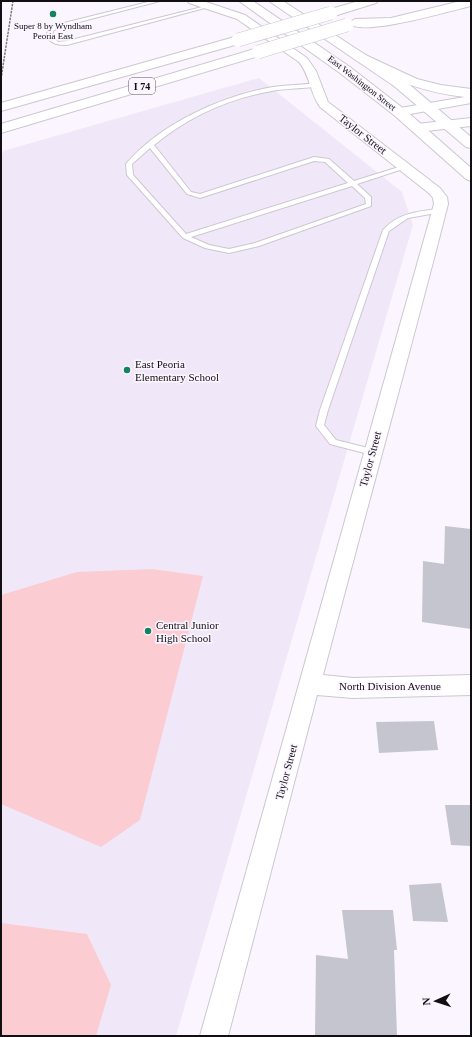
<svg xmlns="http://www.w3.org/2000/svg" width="472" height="1037" font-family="Georgia,serif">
  <rect width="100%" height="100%" fill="#fbf5ff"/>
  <path fill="#f0e8f8" d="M259,78L402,192L413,225L176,1036H1V160L3,151Z"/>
  <g fill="#fcccd3">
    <path d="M152,569L203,576L140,820L101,847L1,804V595L77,572Z"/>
    <path d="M1,923L87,934L111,985L96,1036H1Z"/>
  </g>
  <g fill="#c4c5cf">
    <path d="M445,526L471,529V629L422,622L423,561L444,564Z"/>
    <path d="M434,721L438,750L379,753L376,722Z"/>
    <path d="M445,805H471V846L451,845Z"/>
    <path d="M441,883L448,922L413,921L409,885Z"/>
    <path d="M342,910H393L397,950H394L397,1036H315L316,955L348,959Z"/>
  </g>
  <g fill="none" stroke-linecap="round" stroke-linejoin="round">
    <g stroke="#ccc7d0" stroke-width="2">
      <g id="service">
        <path d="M152,1H160L60,27L53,31L52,36L58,42L67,41L210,5L212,6L67,45C58,45 51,44 46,36L49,29L56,25Z"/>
        <path d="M316,83L318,84V86C303,89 287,88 272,91C229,98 188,117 154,145L191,192L200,194L314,157L329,159L354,181L402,166H406V168L357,184L371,197V206L259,246L229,253L205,248L183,238L127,175L126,164C160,124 221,96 273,87C287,85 302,85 316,83ZM150,148L187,194L200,198L314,161L325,162L348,183L186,234L133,175L132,164ZM352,186L365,198L366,204L255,243L229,249L209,245L191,237Z"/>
        <path d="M440,209L442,210V212L408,218L389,231L328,410L324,425L336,440L372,449L376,452L372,455L330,444L316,426L320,410L383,230C398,213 419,211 440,209Z"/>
      </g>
    </g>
    <g stroke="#ccc7d0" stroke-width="2">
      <path id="minor" d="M188,1H203L245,15L307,58L316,71L328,102L440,188L447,197L448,204C408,361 364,518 323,675L353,678L471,675V695L353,698L317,695L228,1036H200L434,204L433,198L430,194L320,107C310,93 310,75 299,62L237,19L189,3Z"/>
    </g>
    <g stroke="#ccc7d0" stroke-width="2">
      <g id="secondary">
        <path d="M239,1H253L350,67L404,109L471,168V181L466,179L394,115L340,73Z"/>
        <path d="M269,1H283L404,80L471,137V148L466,147L394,86Z"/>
      </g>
    </g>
    <g stroke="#ccc7d0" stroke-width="2">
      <g id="motorway">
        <path d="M359,1H378L376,3L331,17L325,13L327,10Z"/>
        <path d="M461,1H471V6C453,10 359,38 349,23L355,19L391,18Z"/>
        <path d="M238,36L242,37L244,40L242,43L1,111V103Z"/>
        <path d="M258,48L264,52L262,55L1,133V124Z"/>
        <path d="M359,52L417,79L441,85L471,89V103L399,116L394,115L392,112L394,109L465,97C425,93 389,79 354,59L353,56Z"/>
        <path d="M471,118V126L417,132L412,131L410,128L412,125L417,124Z"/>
      </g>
    </g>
    <path stroke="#7e7a80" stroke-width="1.5" stroke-dasharray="2.5 1" stroke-linecap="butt" d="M1,79L13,1"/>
    <use href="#service" fill="#fff" fill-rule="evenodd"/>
    <use href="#minor" fill="#fff" fill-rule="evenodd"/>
    <use href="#secondary" fill="#fff" fill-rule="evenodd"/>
    <use href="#motorway" fill="#fff" fill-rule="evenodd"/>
    <g stroke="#ccc7d0" stroke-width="14" stroke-linecap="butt">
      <g id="motorway-bridge">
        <path d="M238,40L331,13"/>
        <path d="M258,52L347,25"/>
      </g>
    </g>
    <use href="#motorway-bridge" stroke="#fff" stroke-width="13"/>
  </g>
  <g fill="#148360" stroke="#fbf5ff" stroke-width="1.5">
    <circle cx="53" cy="14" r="4"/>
    <circle cx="127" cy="370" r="4"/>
    <circle cx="148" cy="631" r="4"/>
  </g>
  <g text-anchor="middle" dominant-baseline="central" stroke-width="3" stroke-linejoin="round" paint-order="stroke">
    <g font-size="9" fill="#110f12" stroke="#fbf5ff">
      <text x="53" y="26">Super 8 by Wyndham<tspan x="53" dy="10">Peoria East</tspan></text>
    </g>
    <g font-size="9" fill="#110f12" stroke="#fbf5ff">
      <text transform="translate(362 83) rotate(38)">East Washington Street</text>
    </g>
    <rect fill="#fbf5ff" stroke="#575459" stroke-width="1" x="129" y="78" width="26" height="16" rx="3"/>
    <g font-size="10" font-weight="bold" fill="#110f12">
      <text x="142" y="86">I 74</text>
    </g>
    <g font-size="11" fill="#110f12" stroke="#fbf5ff">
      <text transform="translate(363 134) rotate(38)">Taylor Street</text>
      <text transform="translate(370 459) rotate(-75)">Taylor Street</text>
      <text x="390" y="686">North Division Avenue</text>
      <text transform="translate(286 772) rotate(-75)">Taylor Street</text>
    </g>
    <g font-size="11" fill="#110f12" stroke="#fbf5ff" text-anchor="start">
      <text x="135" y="364">East Peoria<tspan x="135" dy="13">Elementary School</tspan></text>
      <text x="156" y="625">Central Junior<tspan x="156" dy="13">High School</tspan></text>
    </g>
  </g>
  <rect width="472" height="1037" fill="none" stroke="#110f12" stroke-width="4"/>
  <g transform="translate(436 1001) rotate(267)" stroke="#fbf5ff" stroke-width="3" paint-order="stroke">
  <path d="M0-3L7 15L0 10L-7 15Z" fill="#110f12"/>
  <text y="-6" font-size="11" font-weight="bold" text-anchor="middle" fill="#110f12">N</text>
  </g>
</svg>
